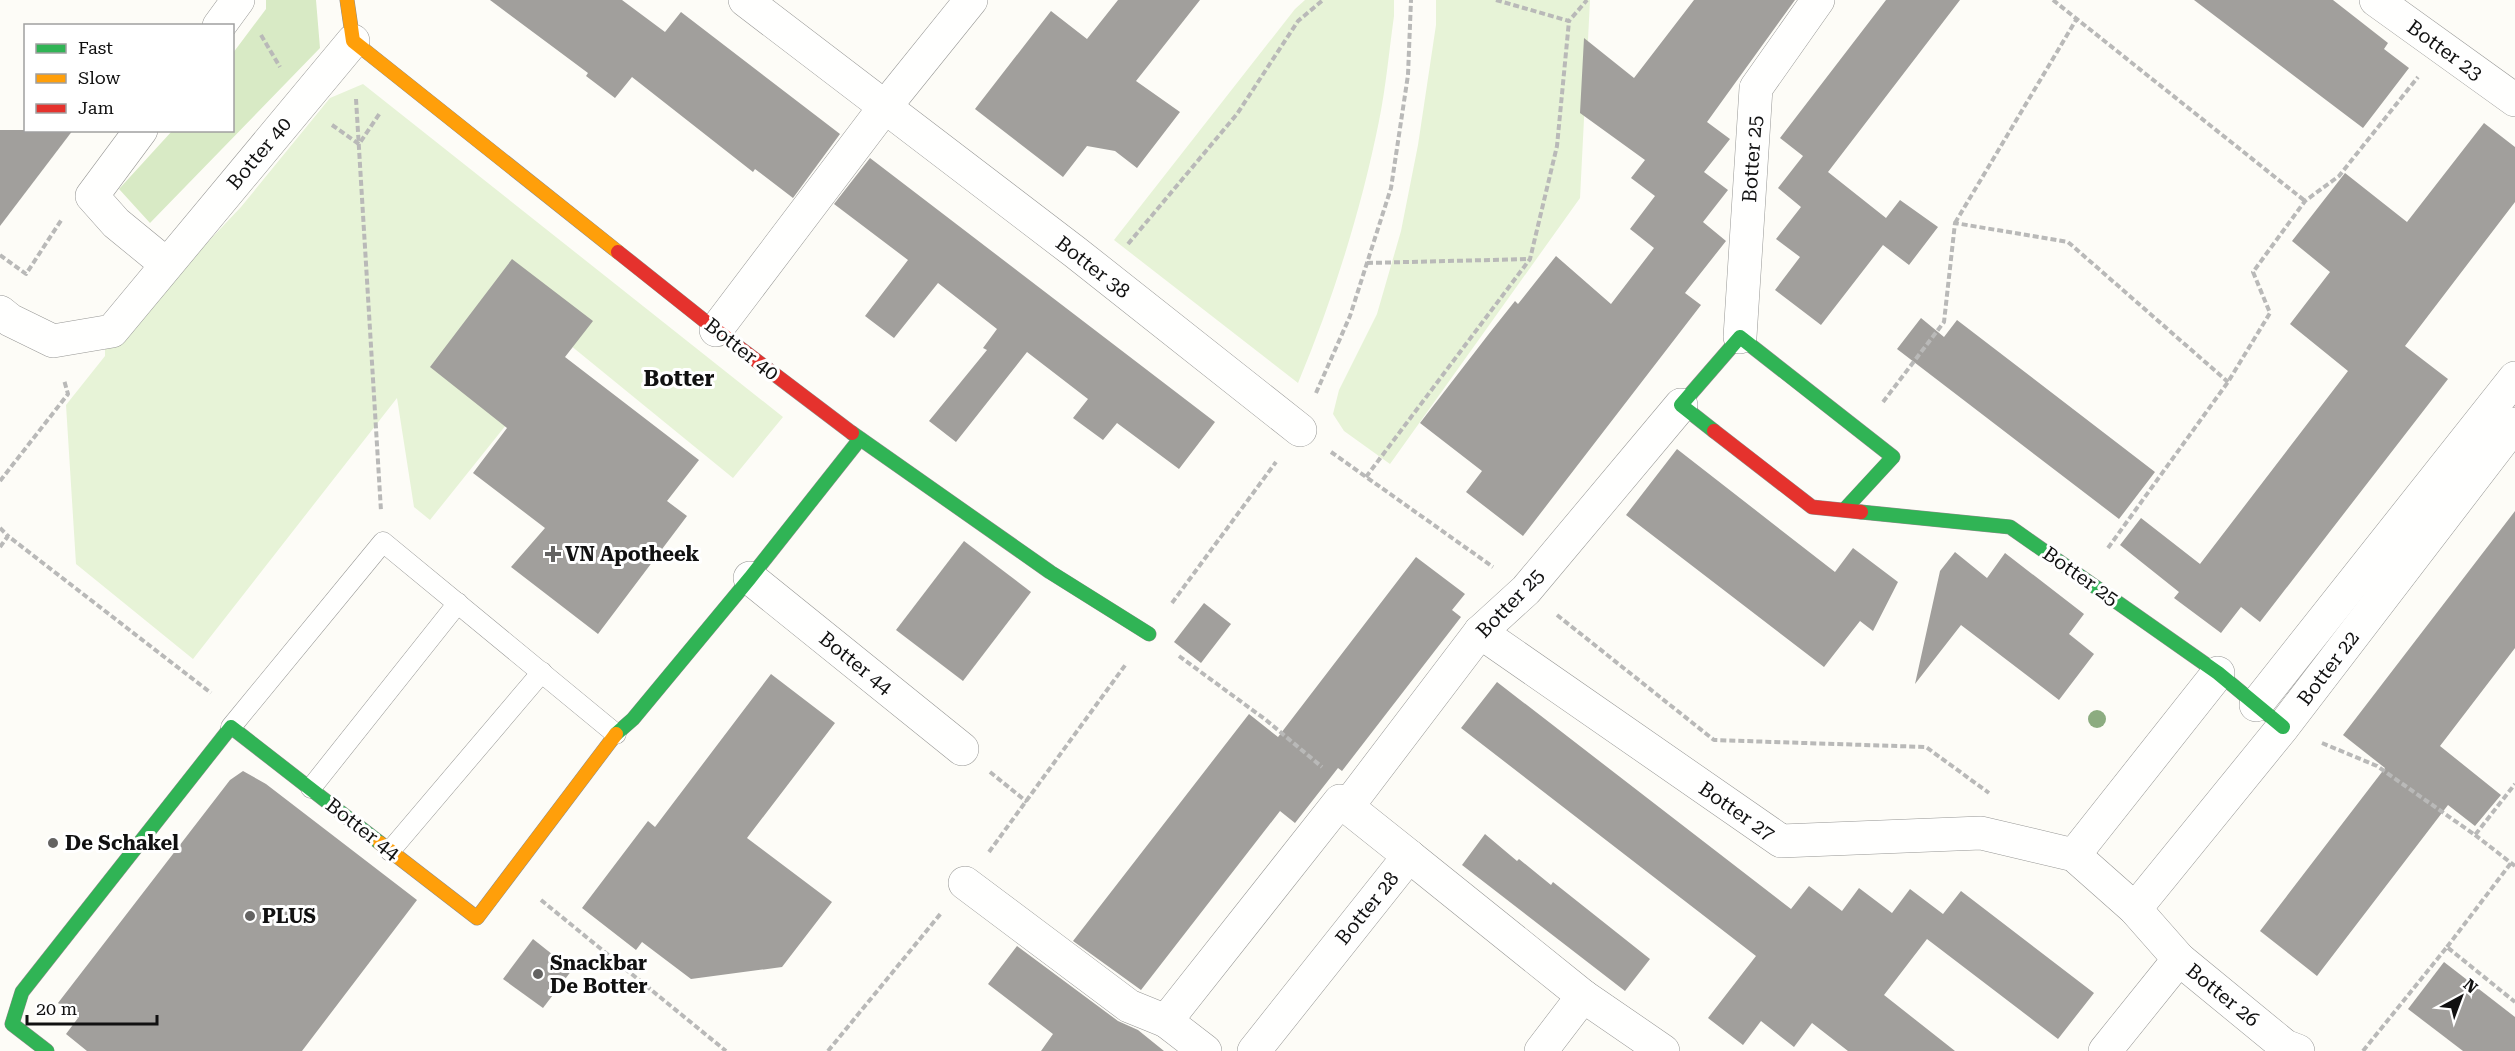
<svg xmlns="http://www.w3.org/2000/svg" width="2515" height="1051" font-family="'Roboto Serif',serif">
  <rect width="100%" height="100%" fill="#fdfcf7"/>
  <g fill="#e7f3d7">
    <path d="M1305,0H1394V16C1389,51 1386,87 1379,121C1361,211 1333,299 1298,383L1114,240L1295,9Z"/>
    <path d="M1436,0H1590L1580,198L1390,464L1344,431L1333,414L1339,390L1377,314L1401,231L1418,145L1436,25Z"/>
    <path d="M363,84L783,417L733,478L570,345L430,520L414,507L397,398L193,659L76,564L66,405L105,356V341L168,284L241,207L330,98Z"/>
  </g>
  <path fill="#d8eac5" d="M266,0H316L320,48L150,223L119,189L172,131L232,130L233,53L266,9Z"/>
  <g fill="#a19f9c">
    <path d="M490,0H622L665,32L681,12L840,134L793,198L755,169L753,172L632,77L615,98L586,76L588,73Z"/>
    <path d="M1118,0H1200L1136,81L1180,112L1137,168L1115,151L1087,146L1063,177L975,109L1051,11L1087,39Z"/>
    <path d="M1694,0H1795L1707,122L1730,139L1704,172L1728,190L1703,222L1726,241L1685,293L1701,305L1523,536L1466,492L1482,471L1420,423L1488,335L1515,301L1518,304L1556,256L1611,304L1654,248L1630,229L1655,196L1631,178L1645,160L1580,113L1584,38L1634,78Z"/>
    <path d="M1886,0H1960L1828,172L1886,218L1900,200L1938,227L1909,265L1883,245L1821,325L1775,290L1800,257L1776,239L1801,207L1778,188L1803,156L1780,138Z"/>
    <path d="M2194,0H2333L2388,43L2384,49L2409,68L2363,128Z"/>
    <path d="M2484,123L2515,147V202L2405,346L2448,379L2260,622L2241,607L2221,633L2174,598L2179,592L2120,545L2141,518L2200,564L2348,371L2290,324L2330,272L2292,241L2345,173L2407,222Z"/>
    <path d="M0,130H73L0,226Z"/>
    <path d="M870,158L1215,422L1179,469L1117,423L1103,440L1073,418L1088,399L1027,352L956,442L929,421L987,350L983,348L997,329L938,283L894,338L865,316L908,260L834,204Z"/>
    <path d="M512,259L593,321L565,357L699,460L667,501L687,516L598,634L511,567L545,528L473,473L507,428L430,367Z"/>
    <path d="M1921,318L1944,337L1957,320L2155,472L2119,519L1897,349Z"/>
    <path d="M1677,449L1835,572L1853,548L1898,582L1873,631L1860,621L1824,667L1626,515Z"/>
    <path d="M2515,511V648L2440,746L2501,795L2475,826L2448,805L2317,976L2260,931L2385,768L2343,735Z"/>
    <path d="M964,541L1031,592L963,681L896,630Z"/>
    <path d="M1955,552L1987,578L2005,553L2084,614L2069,634L2094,654L2059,700L1961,625L1915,684L1940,571Z"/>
    <path d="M1416,557L1465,594L1452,610L1461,617L1342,771L1338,768L1295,823L1280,811L1141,990L1073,941L1249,714L1278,737Z"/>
    <path d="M1204,603L1231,624L1201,663L1174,642Z"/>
    <path d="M771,674L835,723L747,838L832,902L782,967L691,979L642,942L636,950L582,908L648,821L655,827Z"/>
    <path d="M1497,682L1791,909L1809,886L1842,911L1859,888L1892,913L1910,889L1943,914L1961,891L2094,993L2058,1039L1927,939L1884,995L1955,1051H1848L1812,1023L1794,1047L1761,1021L1743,1045L1708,1018L1756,956L1461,728Z"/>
    <path d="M243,771L266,784L417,900L302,1051H87L66,1034L78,1018L58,1003L230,780Z"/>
    <path d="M1485,834L1517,861L1519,859L1551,885L1553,882L1650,959L1625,991L1462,865Z"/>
    <path d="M533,939L572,970L543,1008L503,979Z"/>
    <path d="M1017,946L1118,1021L1138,1030L1164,1051H1041L1053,1034L988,984Z"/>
    <path d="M2444,962L2515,1017V1051H2463L2408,1009Z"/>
  </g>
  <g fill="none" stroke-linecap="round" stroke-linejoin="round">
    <g stroke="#979795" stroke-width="21">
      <g id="lane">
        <path d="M231,727L383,542L616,734"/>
        <path d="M311,788L458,603"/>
        <path d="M390,851L542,672"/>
      </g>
    </g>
    <g stroke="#979795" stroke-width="34">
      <g id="street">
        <path d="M745,0L1075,252L1300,430"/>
        <path d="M2376,0L2515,100"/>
        <path d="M219,26L238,0"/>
        <path d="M141,130L92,196L116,223L166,264"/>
        <path d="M0,312L10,320L53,341L112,331L353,41"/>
        <path d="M716,330L884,108L971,0"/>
        <path d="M1740,337L1756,88L1818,0"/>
        <path d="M750,578L962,749"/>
        <path d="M1480,632L1781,841L1981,833L2074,855L2135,909L2179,959L2105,1051"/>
        <path d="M2256,705L2515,378"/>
        <path d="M1347,807L1480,632L1526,590L1681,405"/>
        <path d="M2074,855L2218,673"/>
        <path d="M965,883L1129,1006L1166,1021"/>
        <path d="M2135,909L2283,727L2515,424"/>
        <path d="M2179,959L2285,1046L2298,1051"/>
        <path d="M1205,1051L1166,1021L1340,801L1409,856"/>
        <path d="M1254,1051L1409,856L1583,996L1663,1051"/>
        <path d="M1541,1051L1583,996"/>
      </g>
    </g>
    <g stroke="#8e8d8b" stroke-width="15">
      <g id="fast">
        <path d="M1714,431L1681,405L1740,337L1893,457L1845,509"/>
        <path d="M852,433L1050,572L1149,634"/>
        <path d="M1861,512L2010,527L2218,673L2283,727"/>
        <path d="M616,734L633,719L750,578L860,439"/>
        <path d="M47,1051L12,1024L22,992L231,727L380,843"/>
      </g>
    </g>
    <g stroke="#8e8d8b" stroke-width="15">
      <g id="slow">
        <path d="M347,0L353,41L618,252"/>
        <path d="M380,843L477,918L616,734"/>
      </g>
    </g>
    <g stroke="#8e8d8b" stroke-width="15">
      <g id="jam">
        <path d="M618,252L716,330L852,433"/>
        <path d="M1714,431L1812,507L1861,512"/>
      </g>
    </g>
    <g stroke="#b9b9b8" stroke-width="4" stroke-dasharray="6 3" stroke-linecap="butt">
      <path d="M1496,0L1569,21L1587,0"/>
      <path d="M2053,0L2305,201"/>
      <path d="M261,35L280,67"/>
      <path d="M356,99L381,511"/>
      <path d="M332,125L359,144L380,113"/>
      <path d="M1955,223L2076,20"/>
      <path d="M1128,244L1237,114L1298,21L1323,0"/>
      <path d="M0,255L26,274L62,219"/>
      <path d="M1367,263L1530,259"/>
      <path d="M1316,393L1350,316L1391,188L1408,75L1411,0"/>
      <path d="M1883,402L1944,322L1955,223L2068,242L2228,382"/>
      <path d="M1331,452L1493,567"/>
      <path d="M1366,477L1530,259L1557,146L1569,21"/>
      <path d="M0,481L68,394L64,380"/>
      <path d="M0,528L8,536"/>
      <path d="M0,547L8,536L211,693"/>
      <path d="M2108,548L2228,382L2270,313L2253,272L2305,201L2339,176L2418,77"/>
      <path d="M1172,603L1276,462"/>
      <path d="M1557,615L1714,740L1926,747L1989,793"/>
      <path d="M1179,656L1266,720L1322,767"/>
      <path d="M2322,743L2377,766L2475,835L2515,784"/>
      <path d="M990,772L1027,802"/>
      <path d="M2475,835L2515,866"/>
      <path d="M989,852L1126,664"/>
      <path d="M541,900L726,1051"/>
      <path d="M2447,947L2511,863"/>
      <path d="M828,1051L942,912"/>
      <path d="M2363,1051L2447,947L2515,1002"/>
    </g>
    <use href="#lane" stroke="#fffffe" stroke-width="20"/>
    <use href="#street" stroke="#fffffe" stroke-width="33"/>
    <use href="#fast" stroke="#30b455" stroke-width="14"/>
    <use href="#slow" stroke="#ff9f0a" stroke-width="14"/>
    <use href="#jam" stroke="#e5322d" stroke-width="14"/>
  </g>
  <circle fill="#8cac80" cx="2097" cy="719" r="9"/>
  <g fill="#646362" stroke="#fff" stroke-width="2">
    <path d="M550 545h6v6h6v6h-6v6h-6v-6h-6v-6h6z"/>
    <circle cx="53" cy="843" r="6"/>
    <circle cx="250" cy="916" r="6"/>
    <circle cx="538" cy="974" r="6"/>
  </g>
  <g text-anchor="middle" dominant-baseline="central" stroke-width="6" stroke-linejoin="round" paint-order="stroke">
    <g font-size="20" fill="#111" stroke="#fff">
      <text transform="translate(2445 50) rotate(36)">Botter 23</text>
      <text transform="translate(259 153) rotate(-50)">Botter 40</text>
      <text transform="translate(1752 159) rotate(-86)">Botter 25</text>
      <text transform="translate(1093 267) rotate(38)">Botter 38</text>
      <text transform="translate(742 349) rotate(38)">Botter 40</text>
      <text transform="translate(2081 576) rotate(35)">Botter 25</text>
      <text transform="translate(1510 603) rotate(-46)">Botter 25</text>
      <text transform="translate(856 663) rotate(39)">Botter 44</text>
      <text transform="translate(2328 668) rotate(-53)">Botter 22</text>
      <text transform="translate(1737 811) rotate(35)">Botter 27</text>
      <text transform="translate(363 829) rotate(38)">Botter 44</text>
      <text transform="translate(1367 908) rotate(-51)">Botter 28</text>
      <text transform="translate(2223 995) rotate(39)">Botter 26</text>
    </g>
    <g font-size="20" font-weight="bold" fill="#111" stroke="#fff" text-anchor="start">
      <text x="565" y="554">VN Apotheek</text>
      <text x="65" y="843">De Schakel</text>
      <text x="262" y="916">PLUS</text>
      <text x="550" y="963">Snackbar<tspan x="550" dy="23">De Botter</tspan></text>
    </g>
    <g font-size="22" font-weight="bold" fill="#111" stroke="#fff">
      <text x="679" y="378">Botter</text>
    </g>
  </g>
  <rect x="24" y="24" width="210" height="108" fill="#ffffff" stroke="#a0a0a0" stroke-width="1.5"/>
  <rect x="36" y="44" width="30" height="9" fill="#30b455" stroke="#a0a0a0" stroke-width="1.5"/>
  <text x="78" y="54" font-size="18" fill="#111111">Fast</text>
  <rect x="36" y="74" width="30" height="9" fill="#ff9f0a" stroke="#a0a0a0" stroke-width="1.5"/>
  <text x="78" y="84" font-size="18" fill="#111111">Slow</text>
  <rect x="36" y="104" width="30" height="9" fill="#e5322d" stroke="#a0a0a0" stroke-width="1.5"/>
  <text x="78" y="114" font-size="18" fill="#111111">Jam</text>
  <g transform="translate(2461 997) rotate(41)" stroke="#ffffff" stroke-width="4.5" paint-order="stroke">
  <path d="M0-4.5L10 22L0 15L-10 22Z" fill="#111111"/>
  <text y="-9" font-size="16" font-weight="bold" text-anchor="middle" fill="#111111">N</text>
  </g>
  <path d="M27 1015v9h130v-9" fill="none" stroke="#111111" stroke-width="3"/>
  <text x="36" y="1015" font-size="18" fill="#111111" stroke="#ffffff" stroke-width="4.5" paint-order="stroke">20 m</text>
</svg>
